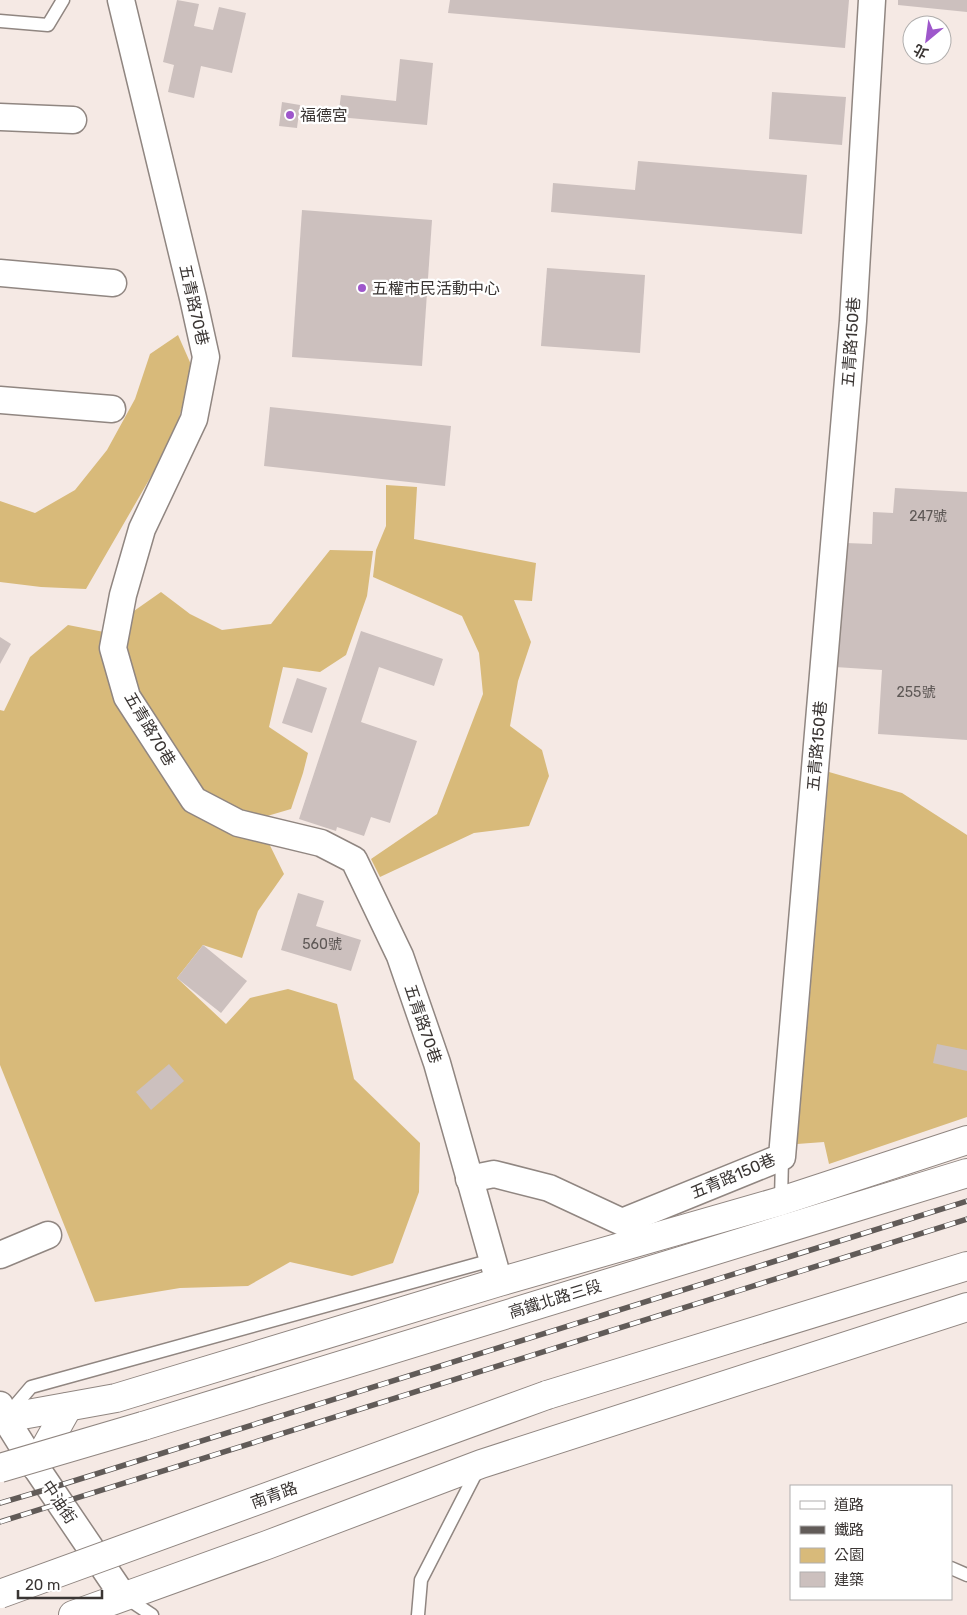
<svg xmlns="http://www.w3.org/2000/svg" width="967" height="1615" font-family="Rubik,'Noto Sans TC',sans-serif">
  <rect width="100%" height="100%" fill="#f5e9e4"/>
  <g fill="#d8ba7a">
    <path d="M178,335L193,369L179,418L153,473L86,589L41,587L0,582V501L35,513L75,490L107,450L135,399L150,354Z"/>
    <path d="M386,485L417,487L414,539L536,563L532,601L514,600L531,642L518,681L510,726L542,750L549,776L529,826L474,833L380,877L371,859L437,814L483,694L479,653L462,616L373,577L376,550L386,526Z"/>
    <path d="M330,550L373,551L367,596L346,655L320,672L283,667L269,727L308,753L303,773L291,809L257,819L284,874L258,911L242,958L203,945L177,978L226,1024L250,998L288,989L337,1004L354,1079L420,1143L419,1192L393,1263L352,1276L290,1262L248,1286L180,1288L95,1302L0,1065V710L4,711L30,657L68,625L104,632L161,592L190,614L222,630L271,624Z"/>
    <path d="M829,772L902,793L967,835V1117L829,1164L824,1142L797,1144Z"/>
  </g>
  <g fill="#ccc0be">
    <path d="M177,0L199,4L194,26L213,30L219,7L246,13L232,73L201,66L194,98L168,92L174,65L163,62Z"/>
    <path d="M450,0H849L845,48L448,13Z"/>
    <path d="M898,0H967V12L898,5Z"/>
    <path d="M400,59L433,63L427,125L338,117L341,95L396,101Z"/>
    <path d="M772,92L846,97L842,145L769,139Z"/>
    <path d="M282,102L300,105L297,128L279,126Z"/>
    <path d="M638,161L807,175L802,234L551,212L553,183L635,190Z"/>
    <path d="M302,210L432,220L422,366L292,357Z"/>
    <path d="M547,268L645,275L640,353L541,346Z"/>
    <path d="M270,407L451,426L445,486L264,466Z"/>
    <path d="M895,488L967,492V740L878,734L882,670L835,667L846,543L872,544L873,512L893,513Z"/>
    <path d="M361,631L443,659L434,686L379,667L361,722L417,741L390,823L371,817L364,836L337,827L336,831L299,819Z"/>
    <path d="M0,637L11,644L0,664Z"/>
    <path d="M297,678L327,688L312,733L282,723Z"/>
    <path d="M298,893L324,901L316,926L361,940L351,971L281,950Z"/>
    <path d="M203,945L247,981L221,1013L177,978Z"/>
    <path d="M937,1044L967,1050V1071L933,1063Z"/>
    <path d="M169,1064L184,1081L151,1110L136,1092Z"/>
  </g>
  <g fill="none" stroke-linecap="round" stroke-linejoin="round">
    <g stroke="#908681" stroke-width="15">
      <g id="service">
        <path d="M0,21L48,25L63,0"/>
        <path d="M781,1201L782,1157"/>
        <path d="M8,1414L31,1387L492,1260"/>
        <path d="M951,1568L967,1575"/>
        <path d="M125,1597L152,1615"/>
        <path d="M418,1615L421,1580L479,1467"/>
      </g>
    </g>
    <g stroke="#908681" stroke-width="29">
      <g id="minor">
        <path d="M121,0L193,298L206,357L194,419L142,529L123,595L113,648L127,697L194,800L238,823L321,843L354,860L400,956L437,1063L499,1282"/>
        <path d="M0,117L73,120"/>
        <path d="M0,273L113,283"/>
        <path d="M0,400L112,409"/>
        <path d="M469,1179L494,1174L549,1188L622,1222L782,1157L853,321L872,0"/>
        <path d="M0,1255L48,1235"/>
        <path d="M0,1405L5,1418L35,1466L123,1596"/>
      </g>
    </g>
    <g stroke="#908681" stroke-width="30">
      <g id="secondary">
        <path d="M0,1419L116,1398L499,1282L781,1201L967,1140"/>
        <path d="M35,1466L68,1407"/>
        <path d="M73,1615L267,1545L481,1464L967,1307"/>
      </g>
    </g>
    <g stroke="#908681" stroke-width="30">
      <g id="primary">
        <path d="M547,1395L967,1266"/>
        <path d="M143,1426L967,1173"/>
      </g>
    </g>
    <use href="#service" stroke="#fff" stroke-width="12"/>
    <use href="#minor" stroke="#fff" stroke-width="26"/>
    <use href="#secondary" stroke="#fff" stroke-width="28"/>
    <use href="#primary" stroke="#fff" stroke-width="28"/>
    <g stroke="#615b58" stroke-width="5.5">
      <g id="rail">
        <path d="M0,1503L48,1489L967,1201"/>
        <path d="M0,1522L967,1219"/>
      </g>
    </g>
    <use href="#rail" stroke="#fff" stroke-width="4" stroke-dasharray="11" stroke-linecap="butt"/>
    <g stroke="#908681" stroke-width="30" stroke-linecap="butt">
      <g id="primary-bridge">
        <path d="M0,1468L143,1426"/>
        <path d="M0,1594L547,1395"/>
      </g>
    </g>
    <use href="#primary-bridge" stroke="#fff" stroke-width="28"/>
  </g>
  <g fill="#9e57cb" stroke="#fff" stroke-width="2">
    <circle cx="290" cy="115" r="5"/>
    <circle cx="362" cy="288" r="5"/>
  </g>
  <g text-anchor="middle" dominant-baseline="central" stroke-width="4.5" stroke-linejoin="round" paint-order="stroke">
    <g font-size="14" fill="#5e5856">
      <text x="928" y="516">247號</text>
      <text x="916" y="692">255號</text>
      <text x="322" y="944">560號</text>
    </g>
    <g font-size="16" fill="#3a3533" stroke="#fff" text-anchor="start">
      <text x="300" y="115">福德宮</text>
      <text x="372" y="288">五權市民活動中心</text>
    </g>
    <g font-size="16" fill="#3a3533" stroke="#fff">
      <text transform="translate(194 305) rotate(77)">五青路70巷</text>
      <text transform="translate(851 342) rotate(-86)">五青路150巷</text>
      <text transform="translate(150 729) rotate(59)">五青路70巷</text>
      <text transform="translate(817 746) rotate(-85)">五青路150巷</text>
      <text transform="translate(423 1024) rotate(71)">五青路70巷</text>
      <text transform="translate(733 1176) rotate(-23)">五青路150巷</text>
      <text transform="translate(555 1299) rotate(-17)">高鐵北路三段</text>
      <text transform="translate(274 1495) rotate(-20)">南青路</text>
      <text transform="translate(59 1502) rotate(56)">中油街</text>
    </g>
  </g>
  <rect x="790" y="1485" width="162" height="115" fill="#ffffff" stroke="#b0aead"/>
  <rect x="800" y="1501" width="25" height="8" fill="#ffffff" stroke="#b0aead"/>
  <text x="834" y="1510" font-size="15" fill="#3a3533">道路</text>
  <rect x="800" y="1526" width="25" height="8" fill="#615b58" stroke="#b0aead"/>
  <text x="834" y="1535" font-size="15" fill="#3a3533">鐵路</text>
  <rect x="800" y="1548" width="25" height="15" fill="#d8ba7a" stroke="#b0aead"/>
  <text x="834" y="1560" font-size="15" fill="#3a3533">公園</text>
  <rect x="800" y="1572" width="25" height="15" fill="#ccc0be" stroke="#b0aead"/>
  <text x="834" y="1585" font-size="15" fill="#3a3533">建築</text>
  <g transform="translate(927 40) rotate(209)"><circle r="24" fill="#ffffff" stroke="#b0aead"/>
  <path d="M0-4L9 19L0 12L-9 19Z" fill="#9e57cb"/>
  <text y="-8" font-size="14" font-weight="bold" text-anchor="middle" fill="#3a3533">北</text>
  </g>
  <path d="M18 1590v8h84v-8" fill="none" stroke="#3a3533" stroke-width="2.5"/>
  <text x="25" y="1590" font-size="15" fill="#3a3533" stroke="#ffffff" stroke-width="4" paint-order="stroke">20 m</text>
</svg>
